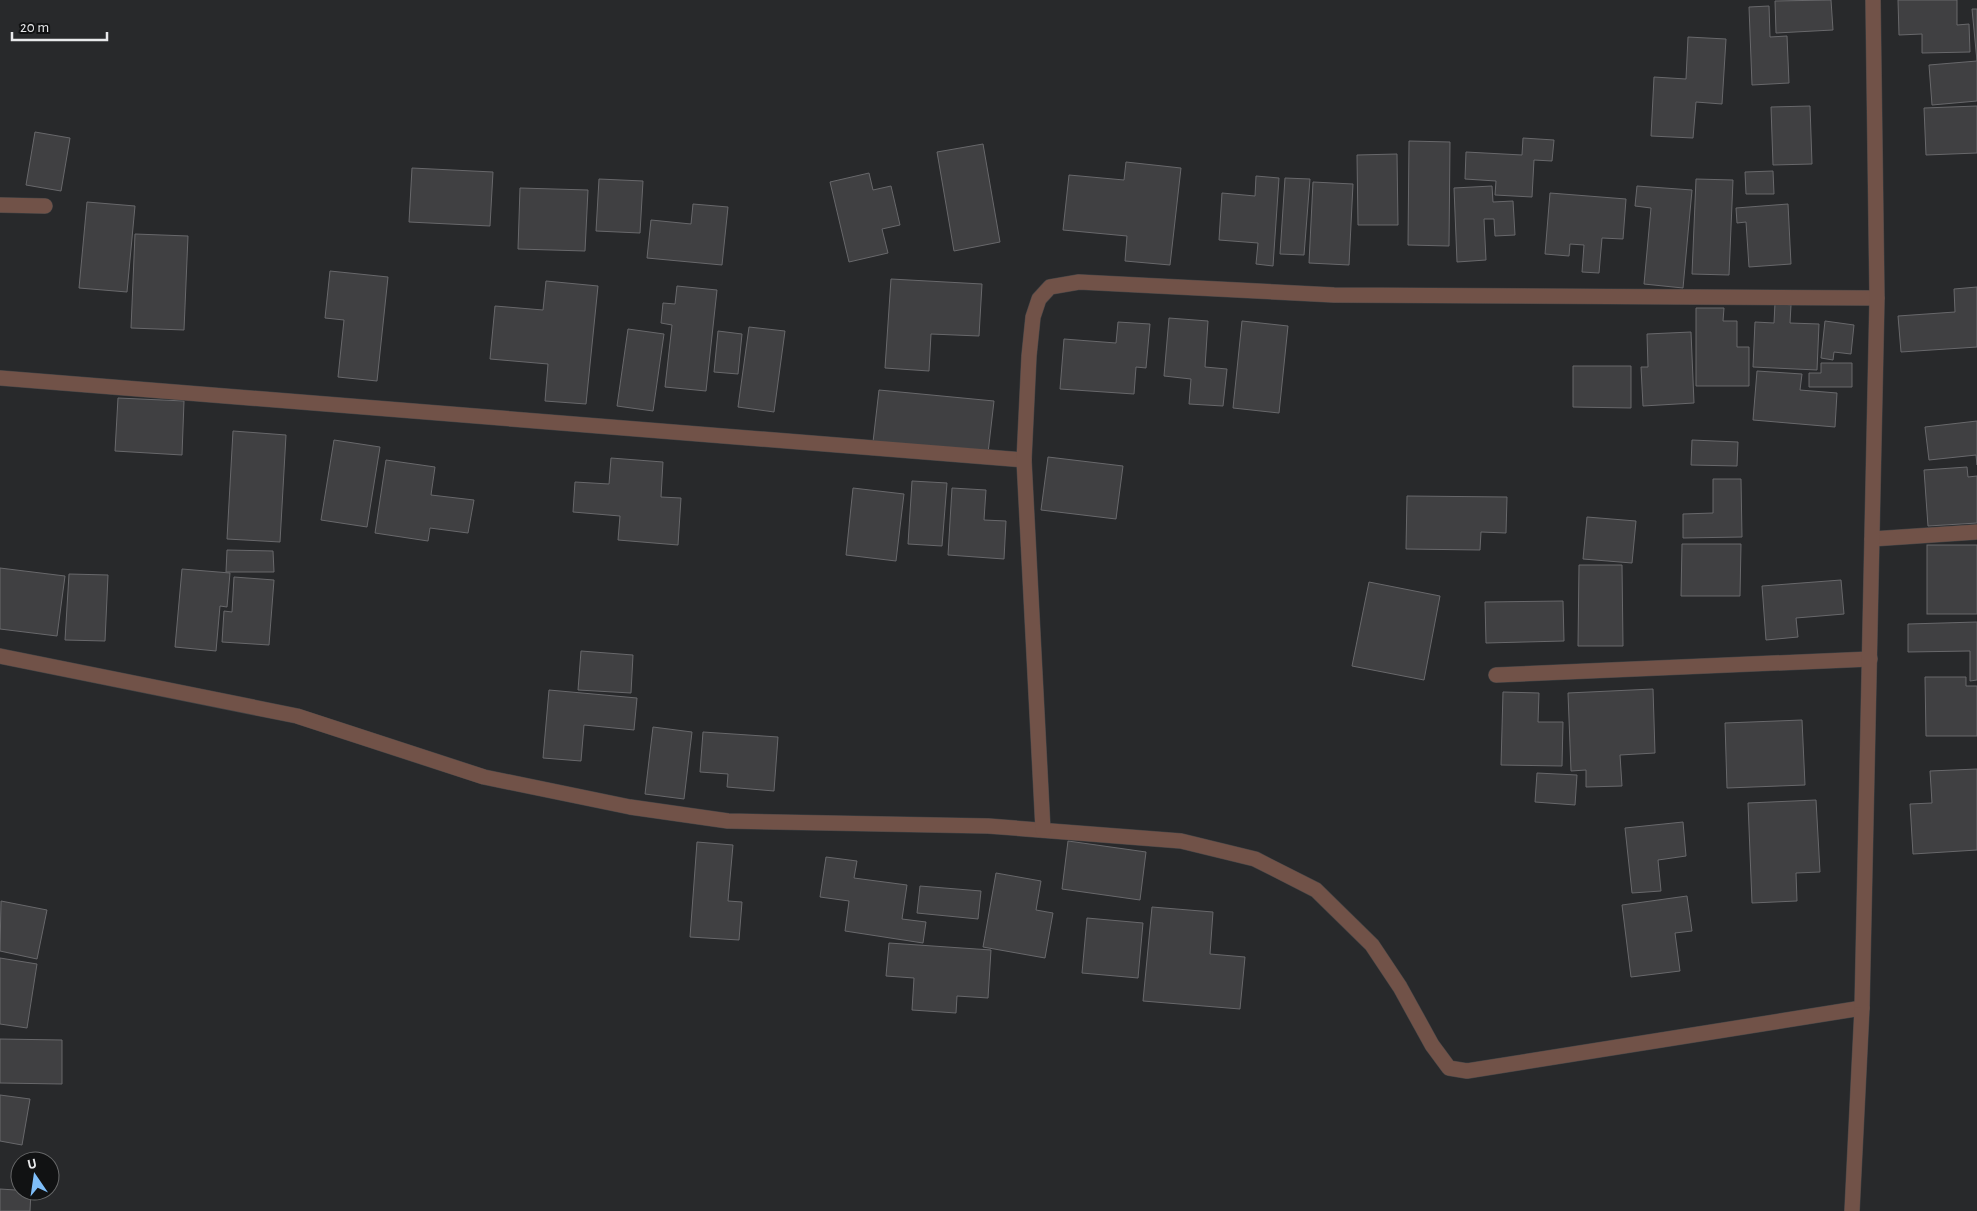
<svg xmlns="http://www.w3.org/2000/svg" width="1977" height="1211" font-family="'Alegreya Sans',sans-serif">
  <rect width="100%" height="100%" fill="#28292b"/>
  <g fill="#404042" stroke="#68686b">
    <path d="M1831,0L1833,30L1776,33L1775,1Z"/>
    <path d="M1898,0H1957V25L1969,24L1970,52L1922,53V34L1899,35Z"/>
    <path d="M1769,6L1770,37L1787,36L1789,83L1752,85L1749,7Z"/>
    <path d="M1972,9H1977V101L1932,105L1929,65L1977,61Z"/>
    <path d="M1688,37L1726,39L1722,104L1696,102L1693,138L1651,136L1654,77L1686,79Z"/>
    <path d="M1810,106L1812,164L1773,165L1771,107Z"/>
    <path d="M1977,106V153L1926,155L1924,108Z"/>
    <path d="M35,132L70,138L61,191L26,185Z"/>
    <path d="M1523,138L1554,140L1552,161L1534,160L1532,197L1495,195L1496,181L1465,179L1466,152L1522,155Z"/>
    <path d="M1409,141L1450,142L1449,246L1408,245Z"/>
    <path d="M983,144L1000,242L954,251L937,152Z"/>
    <path d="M1397,154L1398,225H1358L1357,155Z"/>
    <path d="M1126,162L1181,168L1170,265L1125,261L1127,236L1063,230L1069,175L1124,180Z"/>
    <path d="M412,168L493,172L490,226L409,222Z"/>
    <path d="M1773,171L1774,194H1746L1745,172Z"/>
    <path d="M869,173L873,190L891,186L900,225L882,229L888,253L849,262L830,182Z"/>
    <path d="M1256,176L1279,178L1273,266L1256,264L1258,243L1219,240L1222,193L1255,196Z"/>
    <path d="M1285,178L1310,179L1304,255L1280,254Z"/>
    <path d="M599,179L643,181L640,233L596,231Z"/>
    <path d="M1696,179L1733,180L1729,275L1692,274Z"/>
    <path d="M1313,182L1353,184L1349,265L1309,263Z"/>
    <path d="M1492,186L1493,202L1513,201L1515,235L1495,236L1494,219H1484L1486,260L1457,262L1454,188Z"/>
    <path d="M1637,186L1692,190L1683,288L1644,284L1651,208L1635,206Z"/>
    <path d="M520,188L588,190L585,251L518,249Z"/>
    <path d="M1550,193L1626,199L1623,239L1602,238L1599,273L1582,272L1584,245L1570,244L1569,256L1545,254Z"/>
    <path d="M87,202L135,206L127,292L79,288Z"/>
    <path d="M693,204L728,207L722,265L647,258L651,220L691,224Z"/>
    <path d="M1788,204L1791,264L1749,267L1746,222L1737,223L1736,208Z"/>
    <path d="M135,234L188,236L184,330L131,328Z"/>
    <path d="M330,271L388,277L377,381L338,377L344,320L325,318Z"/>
    <path d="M891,279L982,284L979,336L931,334L929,371L885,368Z"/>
    <path d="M546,281L598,286L586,404L545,401L548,364L490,359L495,306L543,310Z"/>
    <path d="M677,286L717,290L706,391L665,387L672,325L661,323L663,303L675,304Z"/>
    <path d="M1977,287V347L1901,352L1898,316L1955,312L1954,289Z"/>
    <path d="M1775,303L1791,305L1790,323L1819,324L1817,370L1753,367L1755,322L1774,323Z"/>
    <path d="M1696,308H1724L1723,321H1737V347H1749V386H1696Z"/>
    <path d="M1169,318L1208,321L1205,367L1227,369L1223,406L1189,404L1191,379L1164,376Z"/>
    <path d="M1242,321L1288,326L1279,413L1233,408Z"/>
    <path d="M1825,321L1854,325L1851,354L1834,352L1833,360L1821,358Z"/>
    <path d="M1118,322L1150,324L1146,368L1136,367L1134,394L1060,389L1064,339L1116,343Z"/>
    <path d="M749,327L785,331L774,412L738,407Z"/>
    <path d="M628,329L664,334L653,411L617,406Z"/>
    <path d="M718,331L742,334L738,374L714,372Z"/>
    <path d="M1691,332L1694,403L1643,406L1641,367H1648L1647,334Z"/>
    <path d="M1821,363H1852V387H1809V373H1821Z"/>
    <path d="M1573,366H1631V408L1573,407Z"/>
    <path d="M1757,371L1802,374L1800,390L1837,393L1835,427L1753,420Z"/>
    <path d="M879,390L994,401L988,453L873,442Z"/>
    <path d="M118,398L184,401L182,455L115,451Z"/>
    <path d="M1977,421V465L1976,455L1929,460L1925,427Z"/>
    <path d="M233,431L286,435L280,542L227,539Z"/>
    <path d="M334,440L380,447L367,527L321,520Z"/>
    <path d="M1692,440L1738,442L1737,466L1691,465Z"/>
    <path d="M1048,457L1123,466L1116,519L1041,510Z"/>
    <path d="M611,458L663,462L661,497L681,498L678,545L618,540L620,516L573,512L575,482L609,484Z"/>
    <path d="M386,460L435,467L431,495L474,500L468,533L430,528L428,541L375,533Z"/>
    <path d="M1967,467L1968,477L1977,476V523L1928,526L1924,470Z"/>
    <path d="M1713,479H1741L1742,537L1683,538V514L1713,513Z"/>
    <path d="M912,481L947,483L942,546L908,544Z"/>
    <path d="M853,488L904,494L896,561L846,555Z"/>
    <path d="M952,488L986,490L984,520L1006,521L1004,559L948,555Z"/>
    <path d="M1407,496L1507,497L1506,533L1481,532L1480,550L1406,549Z"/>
    <path d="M1587,517L1636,521L1632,563L1583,559Z"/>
    <path d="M1682,544H1741L1740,596H1681Z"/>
    <rect x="1927" y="545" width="50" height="69"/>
    <path d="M227,550L273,551L274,572H226Z"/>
    <path d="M1579,565H1622L1623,646H1578Z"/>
    <path d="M0,568L65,576L57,636L0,629Z"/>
    <path d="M182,569L230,573L227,607L220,606L216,651L175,647Z"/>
    <path d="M69,574L108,575L105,641L65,640Z"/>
    <path d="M234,577L274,580L269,645L222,642L224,611L232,612Z"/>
    <path d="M1841,580L1844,614L1796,618L1798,637L1766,640L1762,586Z"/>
    <path d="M1369,582L1440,596L1424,680L1352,666Z"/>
    <path d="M1563,601L1564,641L1486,643L1485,602Z"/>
    <path d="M1977,622V680L1970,681V651L1908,652V624Z"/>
    <path d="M581,651L633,655L631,693L578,690Z"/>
    <path d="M1925,677H1966V686H1977V736H1926Z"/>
    <path d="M1653,689L1655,753L1620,755L1622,786L1586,787V770L1571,771L1568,693Z"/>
    <path d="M549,690L637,698L634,730L584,725L581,761L543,758Z"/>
    <path d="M1503,692L1539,693L1538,722H1563L1562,766L1501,765Z"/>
    <path d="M1802,720L1805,785L1727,788L1725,723Z"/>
    <path d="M653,727L692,732L684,799L645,794Z"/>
    <path d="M703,732L778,737L774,791L727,787L728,774L700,772Z"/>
    <path d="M1977,769V850L1913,854L1910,804L1932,803L1930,771Z"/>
    <path d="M1537,773L1577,775L1575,805L1535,802Z"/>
    <path d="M1816,800L1820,872L1796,873L1797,901L1752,903L1748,803Z"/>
    <path d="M1683,822L1686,856L1658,860L1661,891L1632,893L1625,828Z"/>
    <path d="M1068,841L1146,852L1140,900L1062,889Z"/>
    <path d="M697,842L733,845L728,901L742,902L739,940L690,937Z"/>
    <path d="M826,857L857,861L854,878L907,885L902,919L926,922L923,943L845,931L849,901L820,897Z"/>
    <path d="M996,873L1041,881L1036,910L1053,913L1045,958L983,947Z"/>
    <path d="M920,886L981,891L978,919L917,913Z"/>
    <path d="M1687,896L1692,931L1675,933L1680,971L1631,977L1622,905Z"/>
    <path d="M1,901L47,910L37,959L0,951Z"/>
    <path d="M1152,907L1213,912L1210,954L1245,957L1240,1009L1143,1001Z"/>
    <path d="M1087,918L1143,923L1138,978L1082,973Z"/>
    <path d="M889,943L991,950L988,998L957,996L956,1013L912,1010L914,978L886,976Z"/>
    <path d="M0,958L37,964L27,1028L0,1024Z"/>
    <path d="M0,1039L62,1040V1084L0,1083Z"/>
    <path d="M0,1095L30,1099L22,1145L0,1141Z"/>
    <path d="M0,1189L31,1191L30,1211H0Z"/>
  </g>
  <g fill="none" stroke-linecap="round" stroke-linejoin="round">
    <g stroke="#434446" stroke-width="16">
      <g id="street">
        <path d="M0,205L45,206"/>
        <path d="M0,378L1024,460"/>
        <path d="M1872,539L1977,532"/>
        <path d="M0,656L297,716L484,777L630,807L728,821L988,826L1181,841L1255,859L1316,890L1372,945L1400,987L1432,1045L1449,1068L1467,1071L1862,1008"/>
        <path d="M1496,675L1870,659"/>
        <path d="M1043,830L1024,460L1029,356L1033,317L1039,299L1050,287L1079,282L1334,295L1877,298"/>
        <path d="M1852,1211L1862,1008L1877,298L1873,0"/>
      </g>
    </g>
    <use href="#street" stroke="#715248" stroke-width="15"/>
  </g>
  <g transform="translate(35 1176) rotate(347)"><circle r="24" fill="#111213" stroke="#676869"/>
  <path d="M0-4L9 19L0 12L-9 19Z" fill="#7ebef9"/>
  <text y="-8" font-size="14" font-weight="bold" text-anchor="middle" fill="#e8e9eb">U</text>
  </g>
  <path d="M12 32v8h95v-8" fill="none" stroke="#e8e9eb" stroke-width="2.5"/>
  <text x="20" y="32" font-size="15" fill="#e8e9eb" stroke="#111213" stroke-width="4" paint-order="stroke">20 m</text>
</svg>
